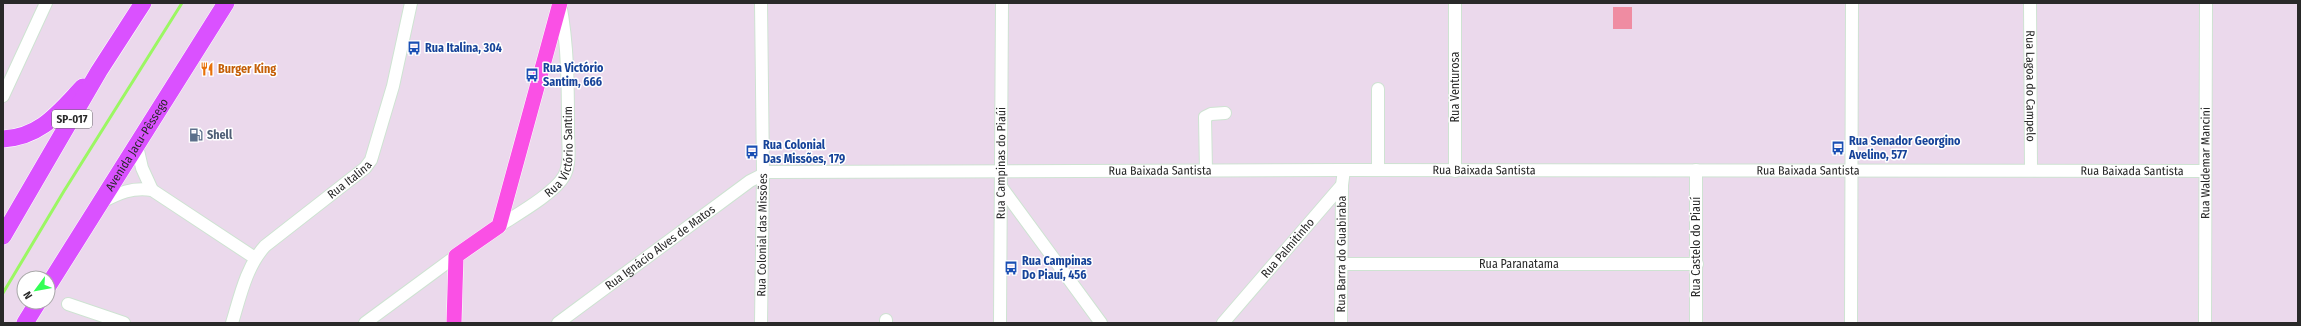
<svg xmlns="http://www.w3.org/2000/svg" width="2301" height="326" font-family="'Fira Sans Condensed',sans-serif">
  <rect width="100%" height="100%" fill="#ebd9ec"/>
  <rect fill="#ef8ca2" x="1613" y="7" width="19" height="22"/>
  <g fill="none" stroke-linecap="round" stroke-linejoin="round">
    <path stroke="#9bf763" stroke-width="3" d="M3,293L64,191L182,3"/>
    <g stroke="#cee3d2" stroke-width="14">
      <g id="minor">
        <path d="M1455,3V171"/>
        <path id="s1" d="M2030,3L2031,170"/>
        <path d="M3,96L46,3"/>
        <path d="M137,146L142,168L152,190"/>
        <path d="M1378,170V89"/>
        <path d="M1696,170V323"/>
        <path d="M1206,171L1205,117L1211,114L1225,113"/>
        <path d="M1002,188L1101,323"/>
        <path d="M102,202C119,193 132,187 152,190L255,258"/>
        <path id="s2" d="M499,226C516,215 555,193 564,176C571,164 568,144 568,131C568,88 568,45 560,3"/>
        <path id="s3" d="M1342,264H1697"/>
        <path d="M68,304L124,323"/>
        <path id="s4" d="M232,323C240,297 246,267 265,246L365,168L371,160L393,86L411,3"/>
        <path d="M365,323L456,256"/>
        <path id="s5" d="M558,323L750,181L768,172L1344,170L2205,171"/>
        <path id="s6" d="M761,323L763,173L761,3"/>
        <path d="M886,323V320"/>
        <path id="s7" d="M1000,323L1002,3"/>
        <path id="s8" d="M1223,323L1342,185L1344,170"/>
        <path id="s9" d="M1341,323L1342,185"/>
        <path d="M1851,323L1852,3"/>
        <path id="s10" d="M2205,323L2206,3"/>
      </g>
    </g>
    <g stroke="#fff" stroke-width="16">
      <path id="major" d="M454,323L456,256L499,226L560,3"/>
    </g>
    <g stroke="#fff" stroke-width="18">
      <g id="highway">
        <path d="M3,139C41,137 59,112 83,87"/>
        <path d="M3,236L99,71L143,3"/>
        <path id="s11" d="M48,286L226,3"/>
        <path d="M25,323L38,302"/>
      </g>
    </g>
    <use href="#minor" stroke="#fff" stroke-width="12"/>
    <use href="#major" stroke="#fa50e5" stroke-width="15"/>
    <use href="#highway" stroke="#da51ff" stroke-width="17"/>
  </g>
  <defs>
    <g id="bus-bare" transform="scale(1.08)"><path d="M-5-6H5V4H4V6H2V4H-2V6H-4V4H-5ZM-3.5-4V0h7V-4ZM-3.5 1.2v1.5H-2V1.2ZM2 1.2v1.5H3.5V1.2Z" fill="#1a4fb4" stroke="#fff" stroke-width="2.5" paint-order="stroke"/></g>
    <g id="restaurant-bare" transform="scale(1.08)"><path d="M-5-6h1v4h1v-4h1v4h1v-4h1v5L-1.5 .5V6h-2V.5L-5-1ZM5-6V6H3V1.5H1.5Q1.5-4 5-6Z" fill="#e8710a" stroke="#fff" stroke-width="2.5" paint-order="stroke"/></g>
    <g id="fuel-bare" transform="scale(1.08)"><path d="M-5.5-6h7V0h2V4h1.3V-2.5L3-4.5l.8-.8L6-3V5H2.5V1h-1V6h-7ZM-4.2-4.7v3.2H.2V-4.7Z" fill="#5c6f8a" stroke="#fff" stroke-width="2.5" paint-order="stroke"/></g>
  </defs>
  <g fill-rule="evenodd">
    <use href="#bus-bare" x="414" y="48"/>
    <use href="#restaurant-bare" x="207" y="69"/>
    <use href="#bus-bare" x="532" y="75"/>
    <use href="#fuel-bare" x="196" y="135"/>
    <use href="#bus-bare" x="1838" y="148"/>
    <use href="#bus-bare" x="752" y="152"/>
    <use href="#bus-bare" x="1011" y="268"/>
  </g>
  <g text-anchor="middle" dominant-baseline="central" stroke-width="3" stroke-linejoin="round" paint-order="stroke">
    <rect fill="#fff" stroke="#696969" stroke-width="1" x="52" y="110" width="40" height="18" rx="3"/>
    <g font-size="11" font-weight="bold" fill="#292929">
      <text x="72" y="119">SP-017</text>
    </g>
    <g font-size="12" font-weight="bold" fill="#164399" stroke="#fff" text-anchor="start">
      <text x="425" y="48">Rua Italina, 304</text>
      <text x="543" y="68">Rua Victório<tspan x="543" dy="14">Santim, 666</tspan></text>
      <text x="1849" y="141">Rua Senador Georgino<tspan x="1849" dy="14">Avelino, 577</tspan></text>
      <text x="763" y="145">Rua Colonial<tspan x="763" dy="14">Das Missões, 179</tspan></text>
      <text x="1022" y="261">Rua Campinas<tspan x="1022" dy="14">Do Piauí, 456</tspan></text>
    </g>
    <g font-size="12" font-weight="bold" fill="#c56008" stroke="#fff" text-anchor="start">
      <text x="218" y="69">Burger King</text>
    </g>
    <g font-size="12" fill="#292929" stroke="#fff">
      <text stroke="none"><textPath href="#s1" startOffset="83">Rua Lagoa do Campelo</textPath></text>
      <text transform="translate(1455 87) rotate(-90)">Rua Venturosa</text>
      <text stroke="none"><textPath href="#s11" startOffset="167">Avenida Jacu-Pêssego</textPath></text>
      <text stroke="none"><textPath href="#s2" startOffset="105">Rua Victório Santim</textPath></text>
      <text stroke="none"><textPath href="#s7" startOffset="160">Rua Campinas do Piaúi</textPath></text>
      <text stroke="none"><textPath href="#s10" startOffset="160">Rua Waldemar Mancini</textPath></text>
      <text stroke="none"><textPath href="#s5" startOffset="1299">Rua Baixada Santista</textPath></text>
      <text stroke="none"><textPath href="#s5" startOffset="651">Rua Baixada Santista</textPath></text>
      <text stroke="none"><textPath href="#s5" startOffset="975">Rua Baixada Santista</textPath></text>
      <text stroke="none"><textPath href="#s5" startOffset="1623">Rua Baixada Santista</textPath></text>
      <text stroke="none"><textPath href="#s4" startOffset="192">Rua Italina</textPath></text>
      <text stroke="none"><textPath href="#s6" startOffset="88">Rua Colonial das Missões</textPath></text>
      <text transform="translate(1696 247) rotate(-90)">Rua Castelo do Piauí</text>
      <text stroke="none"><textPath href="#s5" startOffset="127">Rua Ignácio Alves de Matos</textPath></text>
      <text stroke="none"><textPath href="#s8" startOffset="99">Rua Palmitinho</textPath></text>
      <text stroke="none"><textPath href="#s9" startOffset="69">Rua Barra do Guabiraba</textPath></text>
      <text stroke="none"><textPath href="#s3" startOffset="177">Rua Paranatama</textPath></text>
    </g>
    <g font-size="12" font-weight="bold" fill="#4e5e75" stroke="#fff" text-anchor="start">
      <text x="207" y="135">Shell</text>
    </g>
  </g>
  <rect width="2301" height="326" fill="none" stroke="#292929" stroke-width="8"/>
  <g transform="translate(36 290) rotate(238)"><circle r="19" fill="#ffffff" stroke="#a9a9a9"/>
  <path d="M0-3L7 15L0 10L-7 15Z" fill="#33ff55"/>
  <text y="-6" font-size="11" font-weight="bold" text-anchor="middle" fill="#292929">N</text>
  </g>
</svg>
